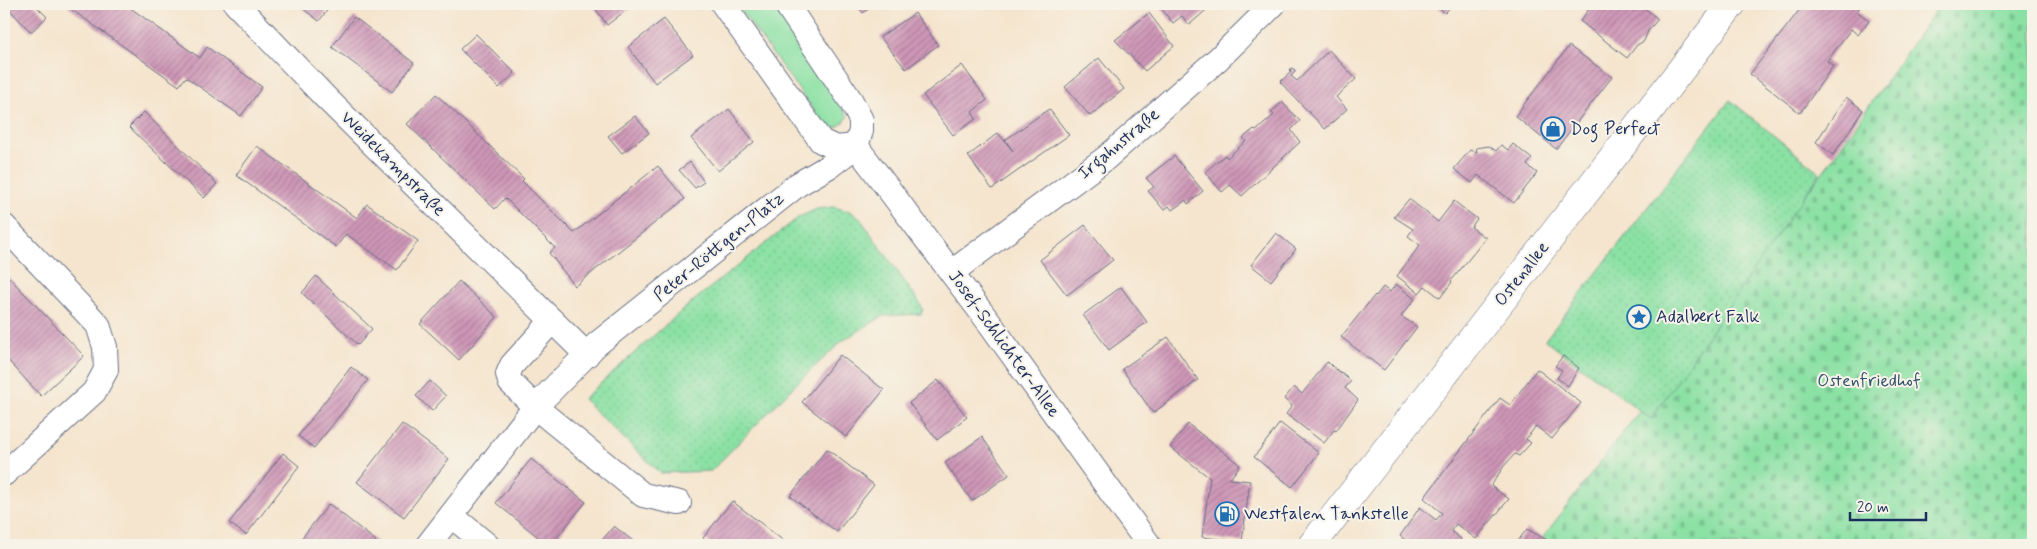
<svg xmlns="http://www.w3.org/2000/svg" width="2037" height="549" font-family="Mynerve,sans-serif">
  <defs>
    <pattern id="cemetery-stones" width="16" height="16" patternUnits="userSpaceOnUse" patternTransform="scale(1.25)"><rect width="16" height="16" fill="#8be1a4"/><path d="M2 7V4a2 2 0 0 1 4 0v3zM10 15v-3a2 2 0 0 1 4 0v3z" fill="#77c190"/></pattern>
    <pattern id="park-dots" width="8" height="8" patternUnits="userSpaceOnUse" patternTransform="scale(1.25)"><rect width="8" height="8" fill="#8be1a4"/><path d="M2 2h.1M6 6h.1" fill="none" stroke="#77c190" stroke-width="1.8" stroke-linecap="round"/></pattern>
    <pattern id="building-hatch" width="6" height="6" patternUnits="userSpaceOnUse" patternTransform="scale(1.25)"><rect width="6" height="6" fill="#cf97b7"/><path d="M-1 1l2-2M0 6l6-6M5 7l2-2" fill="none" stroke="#a77c98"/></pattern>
  </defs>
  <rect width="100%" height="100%" fill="#f7f3e8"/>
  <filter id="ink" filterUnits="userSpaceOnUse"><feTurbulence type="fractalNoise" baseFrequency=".02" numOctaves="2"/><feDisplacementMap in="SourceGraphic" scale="10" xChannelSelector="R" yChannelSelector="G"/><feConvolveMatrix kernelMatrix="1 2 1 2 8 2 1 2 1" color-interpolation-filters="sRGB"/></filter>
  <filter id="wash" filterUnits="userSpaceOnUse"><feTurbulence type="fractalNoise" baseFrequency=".0096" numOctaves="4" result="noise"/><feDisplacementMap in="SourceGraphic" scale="20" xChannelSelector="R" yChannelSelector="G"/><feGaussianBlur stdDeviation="1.12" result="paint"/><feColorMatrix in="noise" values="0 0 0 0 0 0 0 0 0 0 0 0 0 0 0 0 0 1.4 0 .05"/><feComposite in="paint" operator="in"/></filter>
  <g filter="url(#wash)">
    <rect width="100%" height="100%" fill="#f5e5ce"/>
    <path fill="#8be1a4" stroke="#538881" d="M736,4H775L848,117L843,123L835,128L824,124Z"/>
    <path fill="url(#cemetery-stones)" stroke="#538881" d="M1940,4H2033V545H1537L1828,165Z"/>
    <g fill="url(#park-dots)" stroke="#538881">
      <path d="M1730,100L1820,173L1651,419L1545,340Z"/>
      <path d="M833,207L849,211L859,217L917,299L923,309L921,314L883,316L842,341L796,384L711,471L660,473L583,399L687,306L799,217L817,209Z"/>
    </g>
    <g id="blocks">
      <g fill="url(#building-hatch)">
        <path d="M4,4H34L47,17L31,32Z"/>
        <path d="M70,4H125L200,58L207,47L262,87L241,116L186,77L179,86L68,7Z"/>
        <path d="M297,4H332L319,21Z"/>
        <path d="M592,4H634L607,25Z"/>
        <path d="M856,4H875L863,13Z"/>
        <path d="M1162,4H1213L1189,25L1182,16L1173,23L1159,6Z"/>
        <path d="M1435,4H1453L1445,13Z"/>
        <path d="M1586,4H1644L1642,6L1658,19L1648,31L1644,41L1637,45L1627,58L1580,21L1589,9Z"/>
        <path d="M1804,4H1862L1857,11L1869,21L1858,35L1851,29L1827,61L1833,66L1800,113L1750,74Z"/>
        <path d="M915,13L938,45L906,69L880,37Z"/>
        <path d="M1149,13L1174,46L1145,71L1115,40Z"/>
        <path d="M354,17L414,63L392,92L332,47Z"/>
        <path d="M664,19L693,55L655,83L628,47Z"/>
        <path d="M476,34L515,73L499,88L460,49Z"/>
        <path d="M1569,46L1612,77L1556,149L1515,116Z"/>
        <path d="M1329,50L1356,79L1336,97L1347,109L1325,129L1280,82L1291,72L1289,70L1292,68L1296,71L1291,76L1297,81Z"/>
        <path d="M1099,58L1124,89L1090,116L1065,87Z"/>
        <path d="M962,65L987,100L972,112L976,119L953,135L923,95Z"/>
        <path d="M436,94L524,179L522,181L574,233L658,166L685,199L575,286L549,253L555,248L505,198L495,209L407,124Z"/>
        <path d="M1846,97L1863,110L1833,155L1816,142Z"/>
        <path d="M1282,102L1300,121L1291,130L1300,142L1242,196L1230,185L1222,192L1205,172L1225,155L1227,158L1246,141L1243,138L1254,129L1256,131L1274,115L1271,112Z"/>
        <path d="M729,109L754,142L718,171L691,138Z"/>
        <path d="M1049,109L1069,135L992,189L968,156L998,133L1013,151L1005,140Z"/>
        <path d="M144,112L217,184L204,198L129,127Z"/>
        <path d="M635,116L649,133L622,153L608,136Z"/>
        <path d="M1513,144L1532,159L1527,165L1537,173L1514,203L1478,175L1472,183L1454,169L1470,150L1477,152L1476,148L1489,146L1496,151L1501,145L1508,150Z"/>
        <path d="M257,146L357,218L367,204L418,241L397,270L346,234L336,247L236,175Z"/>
        <path d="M1174,156L1203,191L1188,204L1186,200L1172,210L1169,206L1164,210L1148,191L1154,187L1146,178Z"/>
        <path d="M690,162L704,182L695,188L679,170Z"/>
        <path d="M1409,199L1438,222L1454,201L1477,219L1471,227L1486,238L1451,281L1452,282L1440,298L1425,286L1419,293L1397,276L1420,245L1408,236L1413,229L1394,217Z"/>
        <path d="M1085,225L1113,260L1067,295L1040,260Z"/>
        <path d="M1276,233L1296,249L1271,281L1251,265Z"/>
        <path d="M4,272L84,356L41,396L4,356Z"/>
        <path d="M316,276L372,329L358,345L302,293Z"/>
        <path d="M459,281L497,317L459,360L420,324Z"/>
        <path d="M1396,284L1415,299L1401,316L1417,327L1384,370L1341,337L1375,295L1376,296L1383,287L1390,292Z"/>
        <path d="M1121,287L1147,322L1109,350L1083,315Z"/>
        <path d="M1168,337L1198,380L1153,413L1122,369Z"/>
        <path d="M840,355L884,390L846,437L802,402Z"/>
        <path d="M1563,356L1579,368L1568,386L1557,378L1562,370L1555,366Z"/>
        <path d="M1327,362L1351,381L1345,388L1358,400L1336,431L1334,430L1324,443L1286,414L1292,406L1284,399L1294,387L1302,394Z"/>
        <path d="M351,367L368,380L314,448L298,436Z"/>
        <path d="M1537,369L1581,403L1552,439L1536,426L1526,439L1531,443L1519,456L1515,454L1504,466L1491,486L1509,499L1476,539L1456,524L1451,531L1461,539L1457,545H1413L1400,536L1420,507L1436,520L1442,513L1424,498L1500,398L1510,405Z"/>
        <path d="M938,380L967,417L937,440L909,403Z"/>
        <path d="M430,381L446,396L432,411L416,396Z"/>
        <path d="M1280,423L1319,453L1292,487L1254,457Z"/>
        <path d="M402,424L449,459L404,517L357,482Z"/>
        <path d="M1188,424L1240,465L1230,479L1250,481L1242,542L1202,537L1210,478L1170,447Z"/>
        <path d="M982,437L1009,475L972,501L945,463Z"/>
        <path d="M827,449L874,485L837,532L790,496Z"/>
        <path d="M283,453L299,466L246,535L229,523Z"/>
        <path d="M531,459L586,502L551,545H548L496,503Z"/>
        <path d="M732,501L789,545H712L703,538Z"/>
        <path d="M329,504L376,541L372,545H296Z"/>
        <path d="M614,526L638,545H598Z"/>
        <path d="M1527,529L1547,540L1543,545H1515Z"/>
      </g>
    </g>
  </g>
  <g filter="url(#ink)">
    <use href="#blocks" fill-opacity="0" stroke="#676f85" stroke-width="1"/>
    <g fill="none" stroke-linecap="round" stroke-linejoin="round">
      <g stroke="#676f85" stroke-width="26">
        <g id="minor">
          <path d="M236,4L326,98L587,355"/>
          <path d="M723,4L821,141L836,148L856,146"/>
          <path d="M786,4L851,101L861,120V131L856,146"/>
          <path d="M856,146L991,325L1149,545"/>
          <path d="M4,226L98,325L105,347L106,370L94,392L4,474"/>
          <path d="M952,272L1106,158L1218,59L1274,4"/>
          <path d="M552,321L512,365L508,374L510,382L535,407L643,495L679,503"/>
          <path d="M452,516L487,545"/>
          <path d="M428,545L535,407L597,344L797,185L831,165L856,146"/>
        </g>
      </g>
      <g stroke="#676f85" stroke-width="29">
        <path id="secondary" d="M1312,545L1732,4"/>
      </g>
      <use href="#minor" stroke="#fff" stroke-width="24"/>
      <use href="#secondary" stroke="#fff" stroke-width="28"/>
    </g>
  </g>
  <defs>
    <g id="shop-ring" transform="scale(1.25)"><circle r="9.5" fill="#f7f3e8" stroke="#1f6fb2" stroke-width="1.5"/><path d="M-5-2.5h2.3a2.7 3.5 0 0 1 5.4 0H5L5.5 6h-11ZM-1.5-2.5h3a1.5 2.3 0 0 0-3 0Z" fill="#1f6fb2"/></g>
    <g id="sight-ring" transform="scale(1.25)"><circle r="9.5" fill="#f7f3e8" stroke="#1f6fb2" stroke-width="1.5"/><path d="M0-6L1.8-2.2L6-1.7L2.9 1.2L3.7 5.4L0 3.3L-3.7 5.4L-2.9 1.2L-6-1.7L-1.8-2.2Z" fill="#1f6fb2"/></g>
    <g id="fuel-ring" transform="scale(1.25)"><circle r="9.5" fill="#f7f3e8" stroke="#1f6fb2" stroke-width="1.5"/><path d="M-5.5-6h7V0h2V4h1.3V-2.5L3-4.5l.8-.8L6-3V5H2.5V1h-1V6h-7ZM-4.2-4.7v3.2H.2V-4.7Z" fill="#1f6fb2"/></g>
  </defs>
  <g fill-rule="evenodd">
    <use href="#shop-ring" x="1553" y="129"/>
    <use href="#sight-ring" x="1639" y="317"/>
    <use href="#fuel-ring" x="1227" y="514"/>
  </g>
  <g text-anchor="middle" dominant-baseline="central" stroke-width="4" stroke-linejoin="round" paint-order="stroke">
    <g font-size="18" fill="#1b2f5e" stroke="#f7f3e8" text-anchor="start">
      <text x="1570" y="129">Dog Perfect</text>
      <text x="1656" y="317">Adalbert Falk</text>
      <text x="1244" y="514">Westfalen Tankstelle</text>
    </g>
    <g font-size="18" fill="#1b2f5e" stroke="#f7f3e8">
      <text transform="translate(1119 144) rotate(-40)">Irgahnstraße</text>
      <text transform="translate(393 164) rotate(45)">Weidekampstraße</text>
      <text transform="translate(719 247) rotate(-39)">Peter-Röttgen-Platz</text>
      <text transform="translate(1522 274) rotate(-52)">Ostenallee</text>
      <text transform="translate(1004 344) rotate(54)">Josef-Schlichter-Allee</text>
    </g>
    <g font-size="18" fill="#31536c" stroke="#f7f3e8">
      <text x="1869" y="381">Ostenfriedhof</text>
    </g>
  </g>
  <rect width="2037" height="549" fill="none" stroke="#f7f3e8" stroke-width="20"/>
  <path d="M1850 512v8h76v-8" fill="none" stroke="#1b2f5e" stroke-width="2.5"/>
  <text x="1857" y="512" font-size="15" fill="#1b2f5e" stroke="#f7f3e8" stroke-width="4" paint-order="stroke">20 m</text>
</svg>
